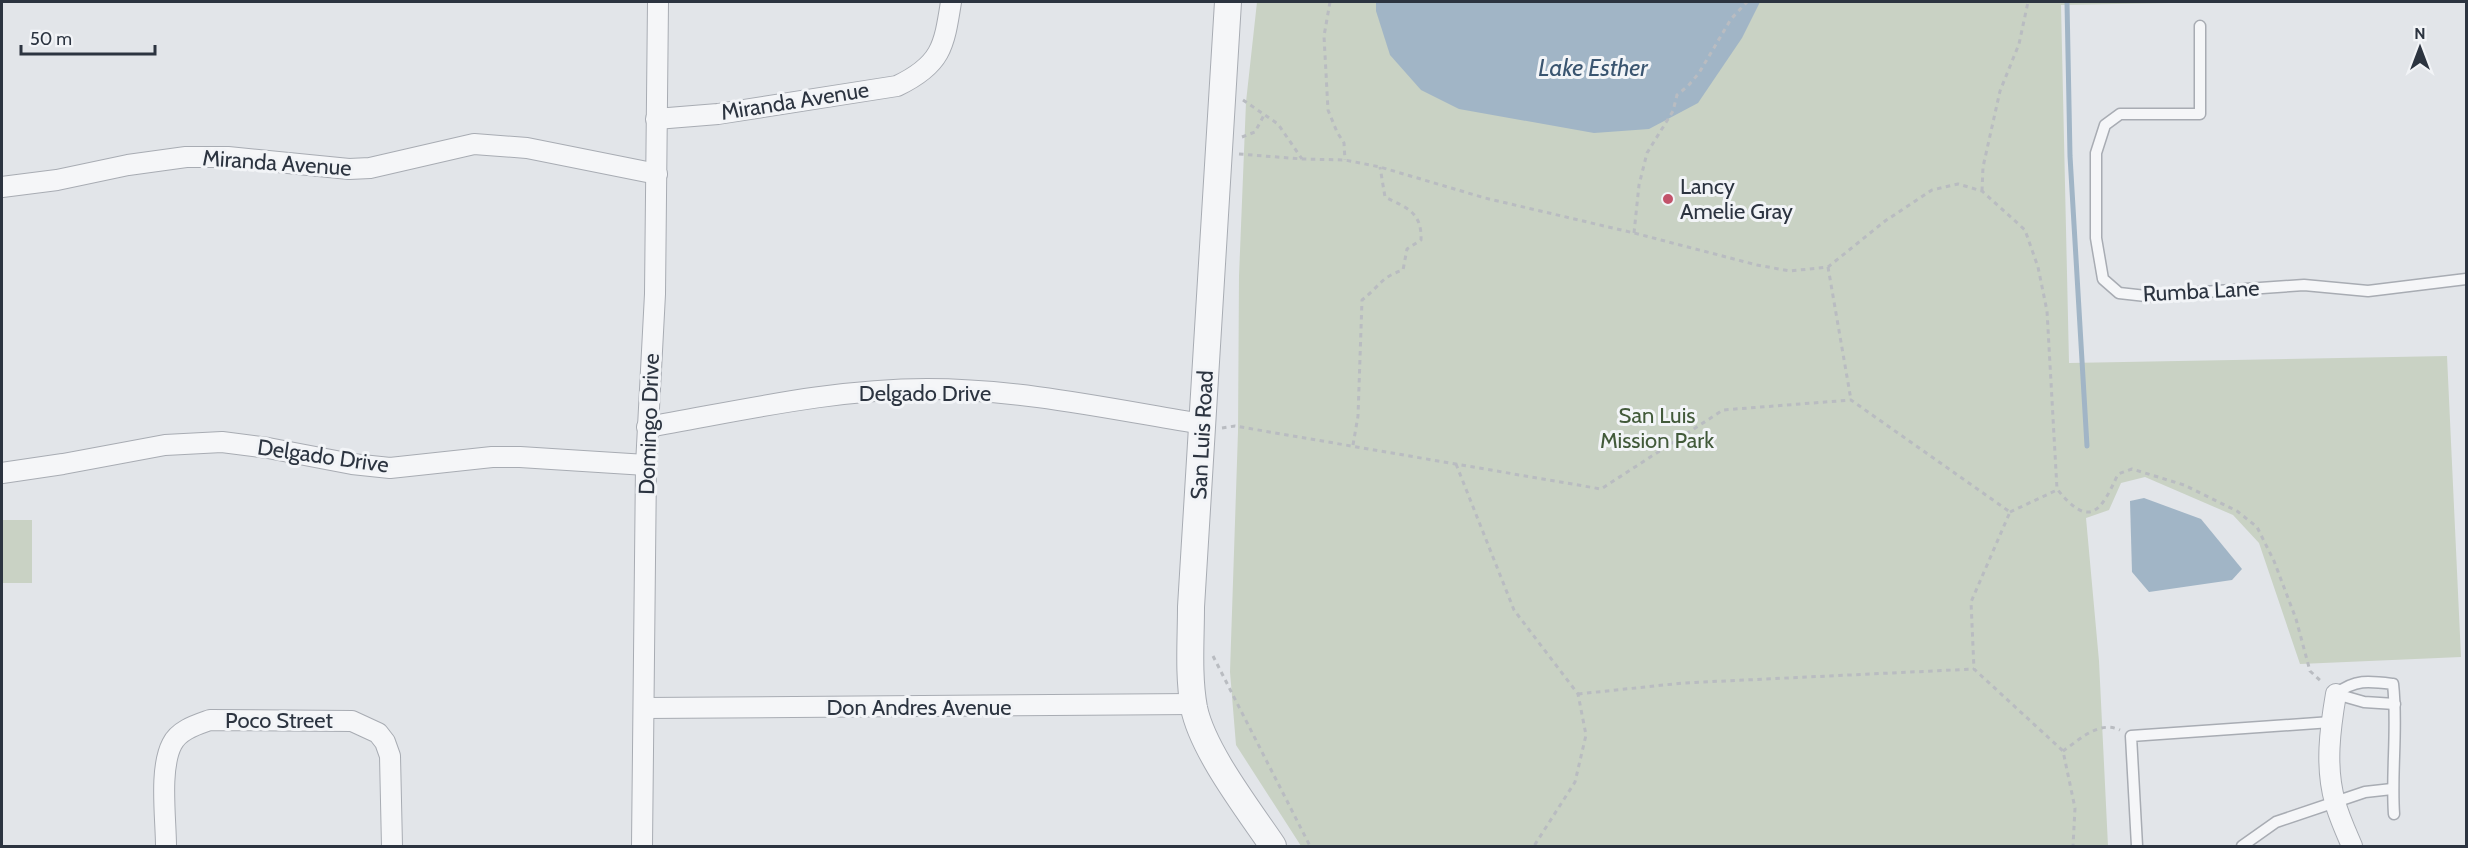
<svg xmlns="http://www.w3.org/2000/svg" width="2468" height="848" font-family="Cabin,sans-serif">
  <rect width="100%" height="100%" fill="#e2e5e9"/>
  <g fill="#c9d2c4">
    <path d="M1257,2H2226L2061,5L2069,363L2447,356L2461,657L2300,664L2259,543L2233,515L2145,477L2121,483L2109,510L2086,518L2099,661L2108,846H1301L1236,745L1230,672L1238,432L1239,276L1246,102Z"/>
    <rect x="2" y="520" width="30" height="63"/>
  </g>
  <g fill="#a1b5c6">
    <path d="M1376,2H1760L1742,38L1698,103L1649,129L1594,133L1459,109L1421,90L1390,55L1376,11Z"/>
    <path d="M2144,498L2201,519L2242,569L2232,580L2149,592L2132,572L2130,501Z"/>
  </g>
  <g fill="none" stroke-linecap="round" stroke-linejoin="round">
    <path stroke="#a1b5c6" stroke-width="5" d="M2067,2L2070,156L2087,446"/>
    <g stroke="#a8acb3" stroke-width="13">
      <g id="service">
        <path d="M2200,26V114H2120L2105,125L2096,153V238L2103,279L2119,293L2146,296L2304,285L2368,291L2466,279"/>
        <path d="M2336,694C2355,679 2369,681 2393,684C2398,727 2391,771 2394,814"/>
        <path d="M2336,694L2364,702L2395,704"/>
        <path d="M2137,846L2131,736L2331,722"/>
        <path d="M2242,846L2276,822L2365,792L2392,789"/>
      </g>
    </g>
    <g stroke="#a8acb3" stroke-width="22">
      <g id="minor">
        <path d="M656,119L718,114L897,86C941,65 944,47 951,2"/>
        <path d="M2,187L57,180L128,165L186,157H228L349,169L370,168L474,144L527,148L657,174"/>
        <path d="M647,427C740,411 832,389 927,389C1020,389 1111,409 1202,424"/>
        <path d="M2,473L63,464L165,445L222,442L268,448L352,464L390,468L492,457H520L646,465"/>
        <path d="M2336,694C2330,729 2325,767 2335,802C2339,817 2346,832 2352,846"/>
        <path d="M644,708L1194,704"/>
        <path d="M166,846C166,819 159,769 172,744C179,730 196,725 210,720L352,721L378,733L385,742L390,756L392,846"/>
        <path d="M642,846L646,465L655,294L658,2"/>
      </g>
    </g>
    <g stroke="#a8acb3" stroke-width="28">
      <path id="tertiary" d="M1228,2L1191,607C1191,640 1188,675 1194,708C1203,751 1248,809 1273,846"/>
    </g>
    <g stroke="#b9bcc1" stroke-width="3" stroke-dasharray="4.5 4.5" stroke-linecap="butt">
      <path d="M1330,2L1324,36L1328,110L1337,132L1344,143L1345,160"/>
      <path d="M1243,100L1278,124L1302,159"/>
      <path d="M1242,137L1255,132L1264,115"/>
      <path d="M1239,154L1302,159L1345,160L1380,167L1485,198L1634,233L1757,265L1790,271L1828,267L1885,221L1932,190L1958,184L1982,191L2025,230L2038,267L2047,311L2057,489C2090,530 2101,511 2118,474L2132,469L2184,485L2237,511L2257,527L2274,561L2296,619L2310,671L2323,683"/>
      <path d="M1982,191L1983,167L2000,91L2019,44L2028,2"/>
      <path d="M1634,233L1639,185L1647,153L1673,111L1677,95L1688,86L1699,73L1731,19L1747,2"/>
      <path d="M1828,267L1851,400"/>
      <path d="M1222,428L1235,426L1601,489L1723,410L1851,400L2010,512L1971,602L1974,669L2063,751L2075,808L2073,846"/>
      <path d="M1353,445L1358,416L1362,300C1380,286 1381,277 1403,270L1407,249L1421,240C1422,212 1407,208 1385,197L1380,167"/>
      <path d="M1456,464L1514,610L1578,694L1586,735L1575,782L1534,846"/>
      <path d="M2010,512L2057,490"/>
      <path d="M1213,656L1310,846"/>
      <path d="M1578,694L1683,683L1974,669"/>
      <path d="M2063,751C2079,740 2099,720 2120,730"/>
    </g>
    <use href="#service" stroke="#f5f6f8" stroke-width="10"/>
    <use href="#minor" stroke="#f5f6f8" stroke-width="20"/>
    <use href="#tertiary" stroke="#f5f6f8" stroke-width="26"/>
  </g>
  <circle fill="#c2536a" stroke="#f2f4f7" stroke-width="2" cx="1668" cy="199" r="6"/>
  <g text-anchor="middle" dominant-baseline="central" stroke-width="6" stroke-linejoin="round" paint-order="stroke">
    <g font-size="22" fill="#2c3440" stroke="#f2f4f7">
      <text transform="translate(795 101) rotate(-9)">Miranda Avenue</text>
      <text transform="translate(277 163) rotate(4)">Miranda Avenue</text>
      <text transform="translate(2201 291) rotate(-3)">Rumba Lane</text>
      <text x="925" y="393">Delgado Drive</text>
      <text transform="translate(649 424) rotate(-88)">Domingo Drive</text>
      <text transform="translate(1202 435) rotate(-87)">San Luis Road</text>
      <text transform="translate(323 456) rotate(8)">Delgado Drive</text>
      <text x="919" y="707">Don Andres Avenue</text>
      <text x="279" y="720">Poco Street</text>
    </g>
    <g font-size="22" fill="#2c3440" stroke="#f2f4f7" text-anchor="start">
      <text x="1680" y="186">Lancy<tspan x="1680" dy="25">Amelie Gray</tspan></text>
    </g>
    <g font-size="22" fill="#425a3a" stroke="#f2f4f7">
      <text x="1657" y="415">San Luis<tspan x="1657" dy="25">Mission Park</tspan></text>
    </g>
    <g font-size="24" font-style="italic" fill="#3a5570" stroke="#f2f4f7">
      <text x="1593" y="67">Lake Esther</text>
    </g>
  </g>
  <rect width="2468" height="848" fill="none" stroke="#2c3440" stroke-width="6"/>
  <g transform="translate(2420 48)" stroke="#f2f4f7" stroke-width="4.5" paint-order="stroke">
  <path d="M0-4.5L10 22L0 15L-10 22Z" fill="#2c3440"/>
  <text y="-9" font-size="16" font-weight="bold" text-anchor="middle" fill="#2c3440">N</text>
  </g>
  <path d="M21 45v9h134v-9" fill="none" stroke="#2c3440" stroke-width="3"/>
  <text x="30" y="45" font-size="18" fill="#2c3440" stroke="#f2f4f7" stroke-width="4.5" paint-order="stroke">50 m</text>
</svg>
